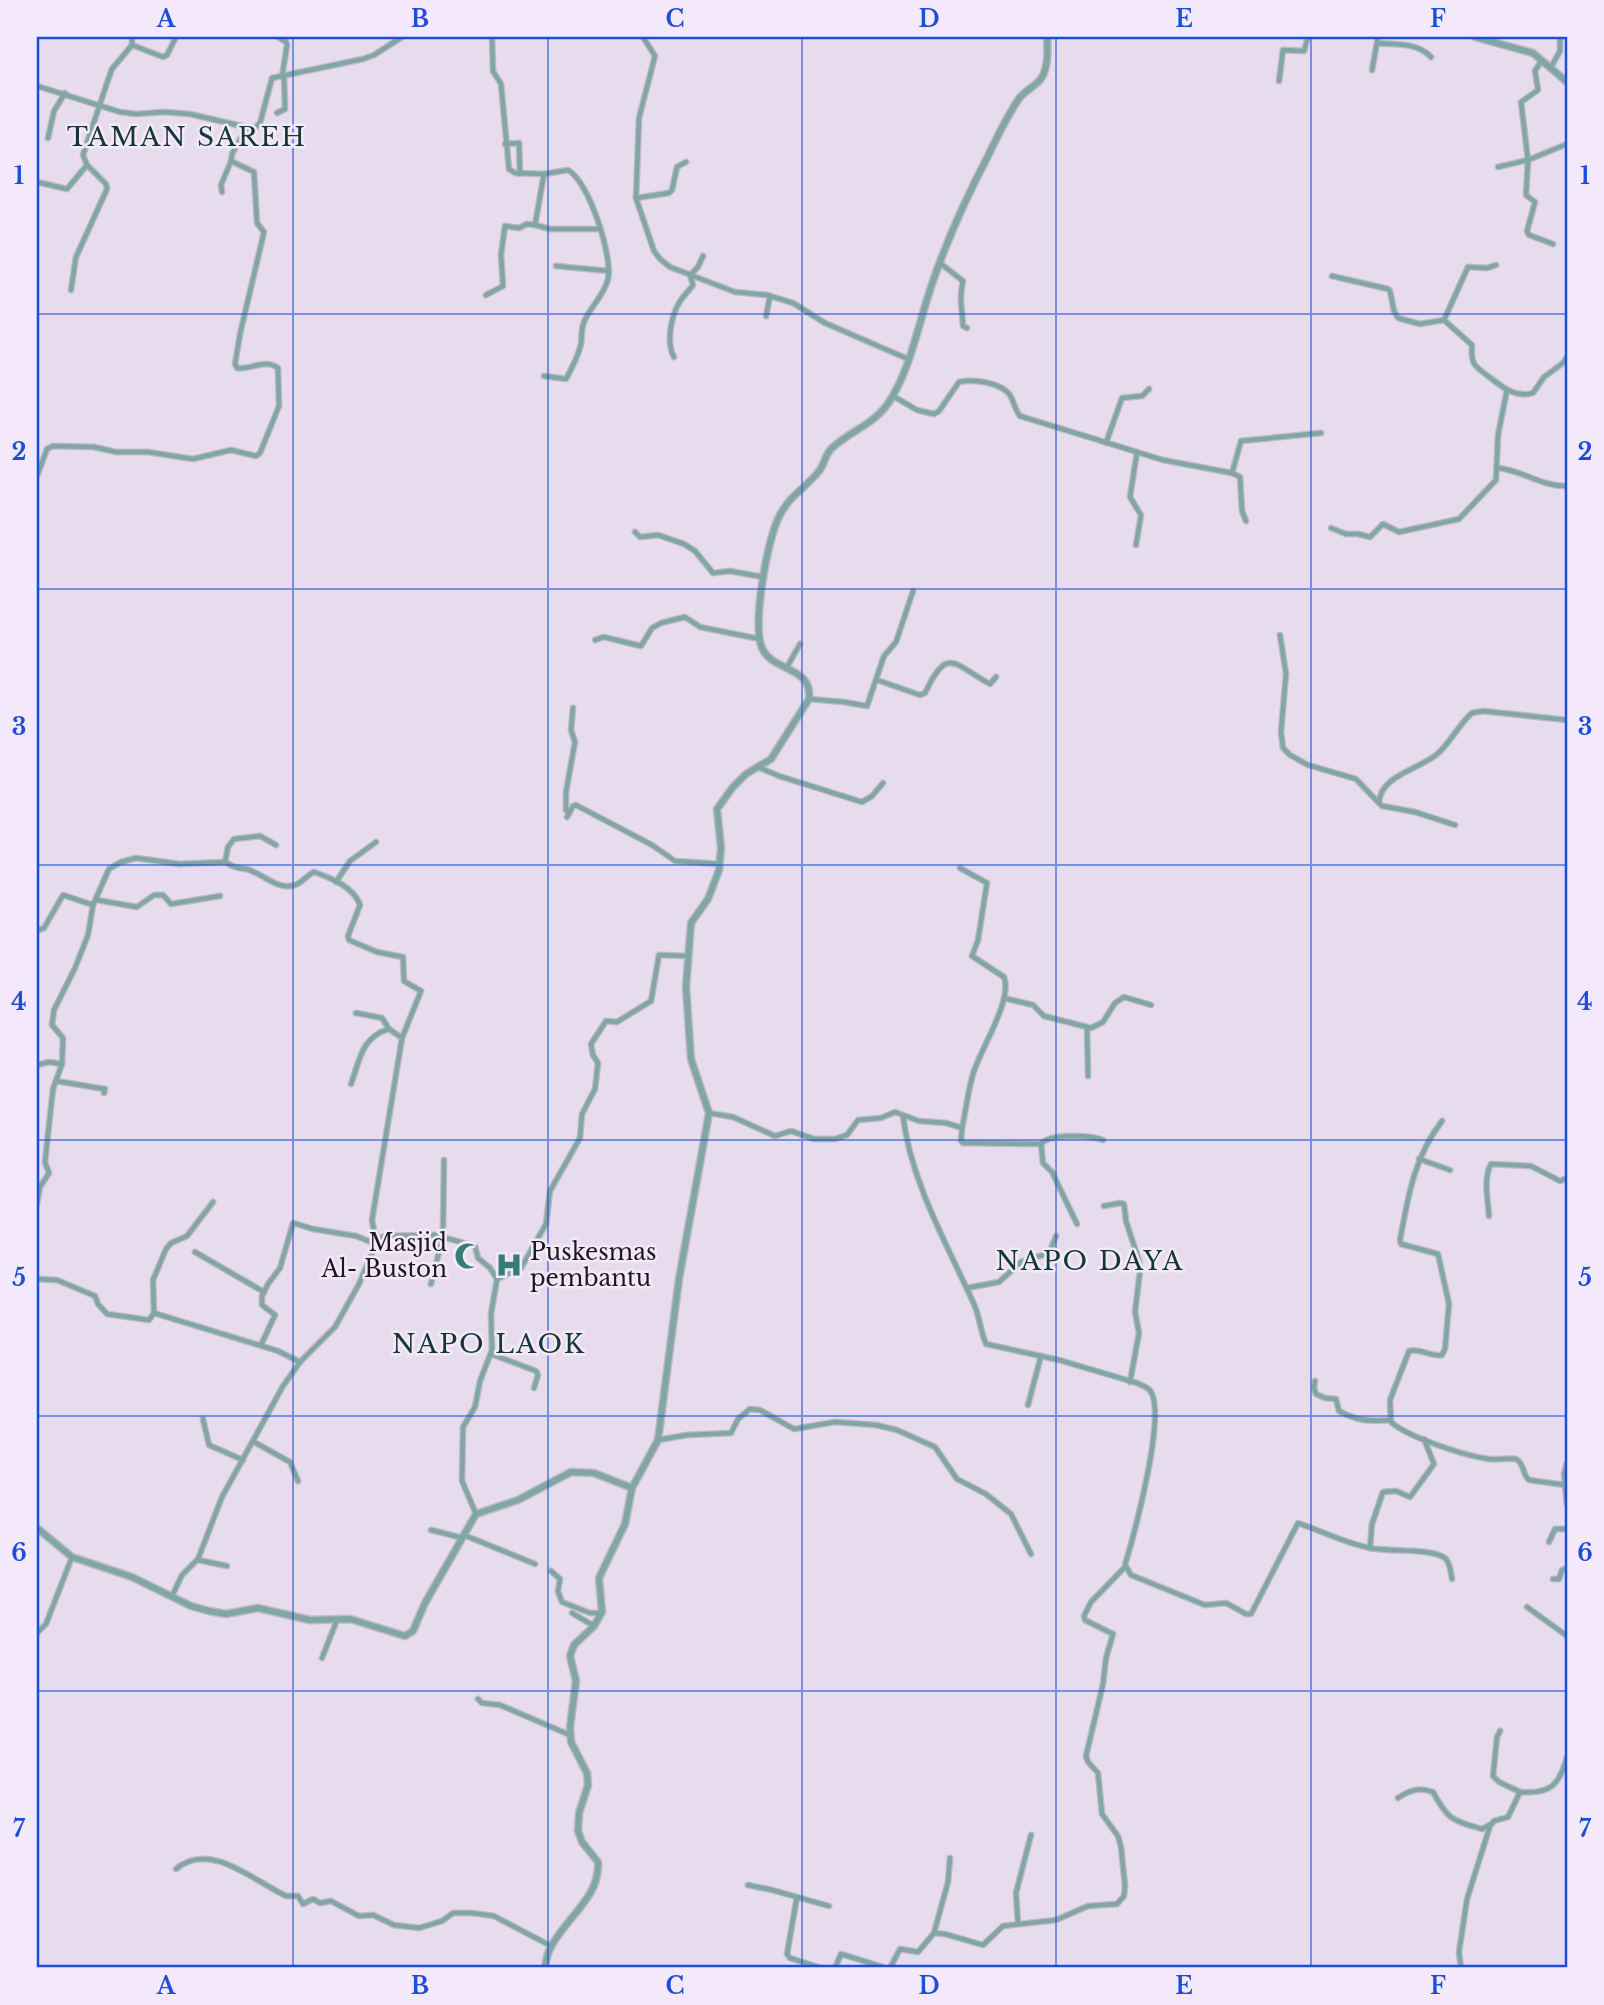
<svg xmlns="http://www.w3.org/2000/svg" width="1604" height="2005" font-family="'Libre Baskerville',serif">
  <rect width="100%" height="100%" fill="#e7dced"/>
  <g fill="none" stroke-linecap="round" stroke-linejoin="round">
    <g stroke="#c2b9c8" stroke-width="7">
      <g id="minor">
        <path d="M132,37V45L163,57L167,55L176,37"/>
        <path d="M278,37L286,42L287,45L282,77"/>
        <path d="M643,37L655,56L639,118L636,198L654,251L660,259L670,267L735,292L767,295L793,303L825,323L908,359"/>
        <path d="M1377,43C1396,45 1417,42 1431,57"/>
        <path d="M1542,60L1535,71L1538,90L1521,102L1528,160L1526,195L1535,202L1527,231L1529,235L1553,244"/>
        <path d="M1551,67L1560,51V37"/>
        <path d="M1372,70L1378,37"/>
        <path d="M1279,81L1283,50L1304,51L1308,37"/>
        <path d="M37,86L120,112L136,114L164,112L190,114L254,129L260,123L272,78L363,59L374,55L402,37"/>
        <path d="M277,113L285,109L284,76"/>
        <path d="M48,138L54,111L65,93"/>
        <path d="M505,144L519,143L520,174"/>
        <path d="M1498,167L1528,160L1567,144"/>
        <path d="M37,182L67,189L87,165L83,155L108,80L112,69L132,45"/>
        <path d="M222,192L221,185L231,161"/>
        <path d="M636,198L669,193L672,190L677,167L686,162"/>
        <path d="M535,225L550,229H600"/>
        <path d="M940,263L963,281C959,297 962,309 963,326L967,328"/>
        <path d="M556,266L609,271"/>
        <path d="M1332,276L1388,289L1390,291L1394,311L1398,318L1420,324L1444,320L1472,345C1472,350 1471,356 1473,361C1475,367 1479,369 1484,373C1499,384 1513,399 1533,393L1544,377L1563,363L1567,357"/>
        <path d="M71,290L76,257L107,189L106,184L87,165"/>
        <path d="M486,295L503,286L501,255L505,226L519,228L527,224L535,225L544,174L515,173L509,169L501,84L493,71L492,37"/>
        <path d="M766,316L770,296"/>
        <path d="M1444,320L1468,267L1487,268L1496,265"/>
        <path d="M674,357C666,343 671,317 679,303C682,297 689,291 693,285L690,275L698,267L703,256"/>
        <path d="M544,376L566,379C572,368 578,357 581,344C582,337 581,329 584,322C590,307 604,296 608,279C613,257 589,181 568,170L544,174"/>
        <path d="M893,396L917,410L934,414L939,411L959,382C973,379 1001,382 1010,395C1014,402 1015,410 1020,416L1163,460L1232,473L1241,441L1321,433"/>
        <path d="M1106,443L1122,398L1142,396L1149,389"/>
        <path d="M1498,468C1522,470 1542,487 1567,486"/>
        <path d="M1232,473L1240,477L1242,511L1246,521"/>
        <path d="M37,476L47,449L53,446L94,447L116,452H148L193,459L231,450L256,456L260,453L279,406L278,368C265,358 251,370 237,368L235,364L240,334L264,232L257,223L254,172L231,161L232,154L247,127"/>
        <path d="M1331,528L1346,534H1358L1370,537L1383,524L1399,532L1459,519L1496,480L1498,435L1507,390"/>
        <path d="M635,532L640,537L658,535L684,544L695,551L713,573L730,571L763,577"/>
        <path d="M1136,545L1141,515L1130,497L1137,452"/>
        <path d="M1280,635L1286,674L1281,732L1283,748L1290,755L1308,765L1356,779L1378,802"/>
        <path d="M595,640L604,637L641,646L652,628L661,623L685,617L700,627L760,639"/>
        <path d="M787,667L800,644"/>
        <path d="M877,680L920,695L925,693C948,645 953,664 990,684L996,677"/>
        <path d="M809,699L844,702L867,706L884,656L896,642L913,591"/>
        <path d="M758,767L779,776L862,802L872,796L883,783"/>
        <path d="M569,813L566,810V792L575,742L571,730L573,708"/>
        <path d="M567,817L573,806L576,805L652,845L675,861L720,864"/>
        <path d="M1455,825L1415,812L1382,806L1379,803C1380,776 1417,770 1436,755C1450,744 1458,725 1472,713L1483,711L1567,720"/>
        <path d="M225,862C233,867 237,868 246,869C263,873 277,891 295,885C303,882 307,875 314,872C331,878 354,887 360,905L348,936L349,940L377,952L403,957L404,981L421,991L402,1038L372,1220L374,1231L378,1239"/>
        <path d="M960,868L987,883L978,940L972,956L1004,977C1013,1000 980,1050 973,1074C968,1091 966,1110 962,1128"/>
        <path d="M336,882L350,861L376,842"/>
        <path d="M97,900L137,907L154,895H163L171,904L220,896"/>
        <path d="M37,931L44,928L63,895L93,905"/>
        <path d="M1004,998L1033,1005L1044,1016L1091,1028L1103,1022L1115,1003L1124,997L1151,1005"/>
        <path d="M356,1013L382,1018L389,1029L402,1038"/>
        <path d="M1087,1028L1088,1076"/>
        <path d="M37,1065L49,1062L62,1064"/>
        <path d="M56,1081L105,1089L104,1093"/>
        <path d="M351,1084C360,1060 361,1037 389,1029"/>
        <path d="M709,1113L733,1117L775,1136L791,1131L814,1139H835L847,1135L858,1120L881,1118L895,1112L919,1121L946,1123L962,1128L961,1141L963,1143L1041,1144L1043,1163L1052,1172L1077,1224"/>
        <path d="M903,1116C911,1182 946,1242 973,1302C980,1316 980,1331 986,1344L1059,1360L1137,1383C1143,1386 1148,1387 1151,1392C1166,1417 1134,1535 1125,1565L1131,1575L1205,1605L1226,1603L1246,1614H1251L1298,1523C1322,1531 1344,1543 1370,1548C1388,1552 1431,1548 1445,1558C1450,1562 1451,1573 1452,1579"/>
        <path d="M1442,1121C1414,1157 1408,1197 1400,1240L1401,1244L1438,1254L1449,1304L1445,1349L1442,1355C1431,1357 1420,1348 1409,1351L1390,1400L1391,1422C1407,1437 1466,1456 1489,1459C1498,1460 1507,1458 1516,1459C1525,1464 1522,1474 1529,1480L1565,1485"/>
        <path d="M1041,1144C1050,1133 1090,1135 1103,1140"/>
        <path d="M1419,1159L1450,1170"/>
        <path d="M37,1203L40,1187L49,1173L45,1162L50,1116L53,1089L62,1064L63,1038L52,1025L54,1010L75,968L88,935L93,905L109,869L121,862L136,858L180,864L225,862L228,847L234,839L260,836L276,845"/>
        <path d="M1104,1206L1120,1203L1124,1204L1126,1221L1139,1261L1140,1271L1135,1312L1139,1333L1130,1382"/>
        <path d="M1489,1216C1488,1200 1483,1178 1491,1164L1531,1166L1560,1181L1567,1178"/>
        <path d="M195,1252L264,1292"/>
        <path d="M37,1279L57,1280L95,1296L98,1304L107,1314L149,1320L154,1313L153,1280L166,1249L171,1243L187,1236L213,1202"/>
        <path d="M497,1279L521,1268L546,1224L550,1191L580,1138L582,1114L595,1089L598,1063L593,1055L591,1044L606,1021L617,1022L651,1001L659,955L688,956"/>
        <path d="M431,1284L443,1236L444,1160"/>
        <path d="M967,1288L999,1282L1021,1262L1049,1253L1056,1236"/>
        <path d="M154,1313L278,1351L300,1362"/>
        <path d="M261,1345L275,1315L262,1305V1296L268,1284L280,1268L293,1223L313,1229L356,1236L376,1244"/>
        <path d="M491,1354L536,1371L538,1375L534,1388"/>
        <path d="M1315,1381L1314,1388L1316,1394L1325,1398L1336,1399L1339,1411C1355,1421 1372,1422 1390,1420"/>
        <path d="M1028,1405L1041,1356"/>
        <path d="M203,1419L209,1445L243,1460"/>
        <path d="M658,1440L687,1435L731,1433L738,1419L750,1409L760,1410L794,1429L835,1422L876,1425L897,1430L935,1447L957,1479L986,1494L1011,1514L1031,1554"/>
        <path d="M254,1442L290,1462L298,1481"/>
        <path d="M1567,1463L1564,1474L1567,1504"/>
        <path d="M431,1530L463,1538"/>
        <path d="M464,1535L535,1564"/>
        <path d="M1549,1542L1555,1529H1567"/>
        <path d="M1370,1548L1372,1524L1383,1492L1396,1491L1410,1497L1434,1464L1424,1439"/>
        <path d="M198,1560L227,1566"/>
        <path d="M551,1571L560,1579L558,1591L562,1602L590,1613H601"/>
        <path d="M1553,1579H1559L1562,1570L1567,1568"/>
        <path d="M172,1596L182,1575L198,1559L222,1497L283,1386L300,1362L335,1327L359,1284L378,1239L385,1236L435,1235L475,1246L478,1258L490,1268L497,1279L491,1314L492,1350L480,1381L475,1407L463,1427L462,1481L476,1514"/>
        <path d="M1527,1607L1567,1636"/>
        <path d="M572,1613L594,1626"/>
        <path d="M37,1633L46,1624L72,1557"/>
        <path d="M322,1658L337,1620"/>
        <path d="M478,1699L482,1703L500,1705L570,1735"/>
        <path d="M1500,1731L1497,1737L1493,1776L1499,1782L1520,1792"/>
        <path d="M1398,1798C1410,1790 1419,1787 1433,1792C1448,1820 1452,1820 1482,1829L1491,1824"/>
        <path d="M176,1869C209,1840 254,1881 286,1896H298L303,1904L313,1899L320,1903L331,1901L359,1916L373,1915L394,1925L419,1928L442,1921L453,1913H472L494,1916L551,1946"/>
        <path d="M748,1885L772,1890L829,1906"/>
        <path d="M797,1897L787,1954L790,1958L821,1968"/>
        <path d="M1018,1924L1016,1893L1031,1835"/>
        <path d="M934,1933L948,1882L950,1858"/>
        <path d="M835,1968L841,1954L886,1968"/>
        <path d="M890,1968L900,1949L918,1952L934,1933L945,1934L983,1945L1003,1926L1056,1920L1088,1906L1117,1904L1124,1896L1125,1886L1121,1847L1118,1836L1102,1814L1098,1773L1088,1762L1086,1756L1103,1684L1106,1658L1113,1634L1085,1620L1084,1616L1091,1602L1125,1567"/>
        <path d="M1461,1968L1459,1952L1467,1899L1490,1826L1494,1821L1508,1817L1520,1792C1549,1794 1559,1787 1567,1757"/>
      </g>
    </g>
    <g stroke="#c2b9c8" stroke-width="9">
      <g id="tertiary">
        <path d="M1475,37L1533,53L1567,82"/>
        <path d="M37,1528L72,1557L132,1577L191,1606L209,1611L226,1614L258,1608L310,1620L350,1619L405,1636L413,1631L425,1603L476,1514L518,1500L571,1472L594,1473L632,1488"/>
        <path d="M545,1968C546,1961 547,1953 551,1947C566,1917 600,1898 598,1862L582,1842L578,1831L579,1813L588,1785L587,1773L571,1742L570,1727L576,1681L570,1656L574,1645L594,1626L602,1612L599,1578L625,1524L632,1488L658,1440L679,1279L709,1113L691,1059L686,987L691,923L708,899L719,870L721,848L717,809L733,787L746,774L771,759L809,699C813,666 772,672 762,648C752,625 767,542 778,519C788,496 805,489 819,471C825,464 825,454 832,448C850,431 875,424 889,402C911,368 918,325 931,287C946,242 966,198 988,156C997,137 1007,117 1018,100C1023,92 1031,89 1038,82C1049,72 1048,50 1047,37"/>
      </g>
    </g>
    <use href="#minor" stroke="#81a7a4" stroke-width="4.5"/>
    <use href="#tertiary" stroke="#81a7a4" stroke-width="6"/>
  </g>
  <path fill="none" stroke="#1d4ed8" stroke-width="2" stroke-opacity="0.55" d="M293,37V1968M548,37V1968M802,37V1968M1056,37V1968M1311,37V1968M37,314H1567M37,589H1567M37,865H1567M37,1140H1567M37,1416H1567M37,1691H1567"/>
  <defs>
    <g id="mosque-bare" transform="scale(2.1)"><path d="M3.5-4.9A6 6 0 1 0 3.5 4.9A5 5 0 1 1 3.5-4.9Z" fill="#357d78" stroke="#f4e9fa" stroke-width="2.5" paint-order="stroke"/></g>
    <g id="hospital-bare" transform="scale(2.1)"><path d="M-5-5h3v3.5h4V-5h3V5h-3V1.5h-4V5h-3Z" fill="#357d78" stroke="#f4e9fa" stroke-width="2.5" paint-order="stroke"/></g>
  </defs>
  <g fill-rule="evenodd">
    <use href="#mosque-bare" x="468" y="1256"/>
    <use href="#hospital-bare" x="509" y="1265"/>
  </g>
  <g text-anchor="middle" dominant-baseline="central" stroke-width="5" stroke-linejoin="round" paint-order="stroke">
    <g font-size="23" fill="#1c181e" stroke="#f4e9fa" text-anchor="end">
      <text x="447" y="1243">Masjid<tspan x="447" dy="26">Al- Buston</tspan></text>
      <text x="530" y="1252" text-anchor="start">Puskesmas<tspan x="530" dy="26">pembantu</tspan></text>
    </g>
    <g font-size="26" letter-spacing="2" fill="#153735" stroke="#f4e9fa">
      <text x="187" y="137">TAMAN SAREH</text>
      <text x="1090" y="1261">NAPO DAYA</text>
      <text x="489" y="1344">NAPO LAOK</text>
    </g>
  </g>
  <rect width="1604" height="2005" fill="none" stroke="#f4e9fa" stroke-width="77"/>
  <rect x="38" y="38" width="1528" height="1928" fill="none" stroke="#1d4ed8" stroke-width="2.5"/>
  <g font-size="23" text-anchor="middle" font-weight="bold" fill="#1d4ed8">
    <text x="166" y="27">A</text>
    <text x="420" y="27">B</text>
    <text x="675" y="27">C</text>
    <text x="929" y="27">D</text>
    <text x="1184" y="27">E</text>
    <text x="1438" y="27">F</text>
    <text x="19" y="184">1</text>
    <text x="1585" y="184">1</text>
    <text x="19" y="460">2</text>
    <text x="1585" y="460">2</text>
    <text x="19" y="735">3</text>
    <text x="1585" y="735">3</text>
    <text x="19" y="1010">4</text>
    <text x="1585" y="1010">4</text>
    <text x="19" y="1286">5</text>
    <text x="1585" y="1286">5</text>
    <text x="19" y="1561">6</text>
    <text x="1585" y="1561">6</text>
    <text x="19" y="1837">7</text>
    <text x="1585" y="1837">7</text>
    <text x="166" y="1994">A</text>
    <text x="420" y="1994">B</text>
    <text x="675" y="1994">C</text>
    <text x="929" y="1994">D</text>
    <text x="1184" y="1994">E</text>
    <text x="1438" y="1994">F</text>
  </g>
</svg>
